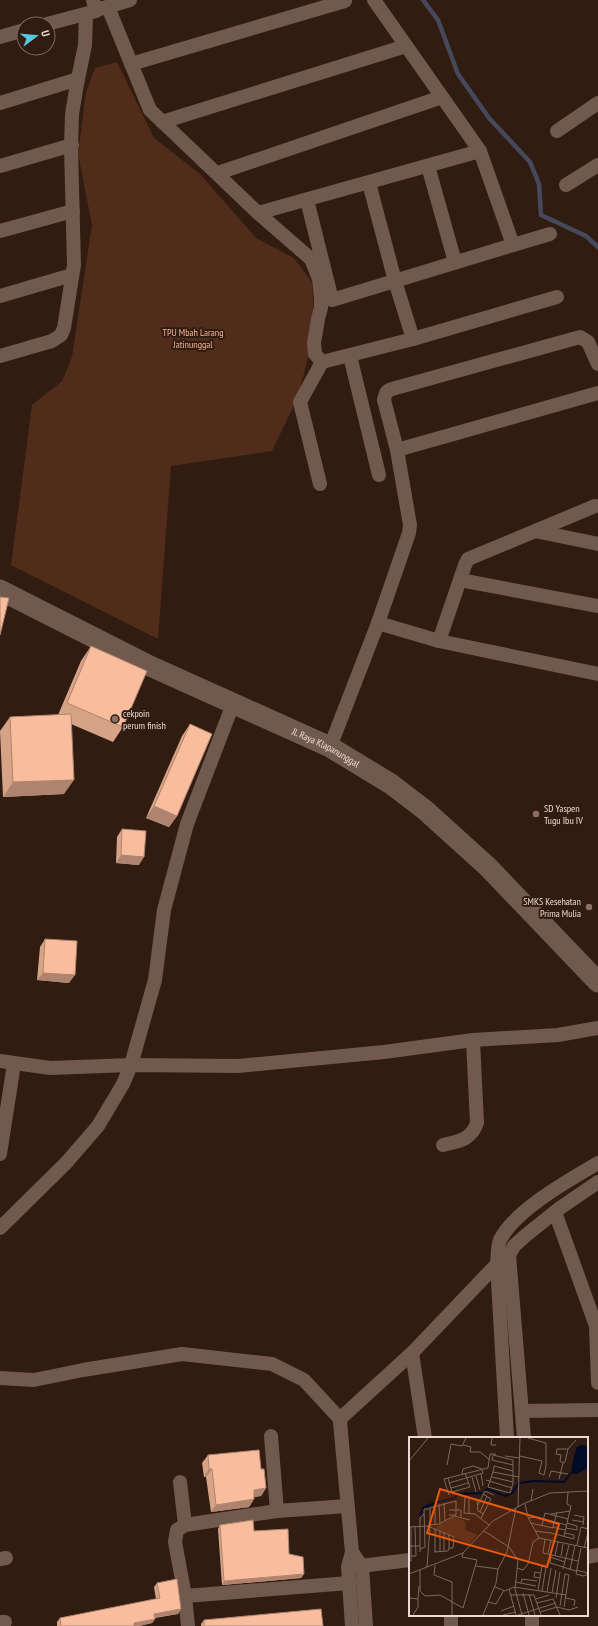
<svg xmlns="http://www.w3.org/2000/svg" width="598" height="1626" font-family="'PT Sans Narrow',sans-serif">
  <rect width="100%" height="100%" fill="#311c12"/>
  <path fill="#512c1a" d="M117,62L154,138L200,174L256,238L294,258L312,282L315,329L298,397L272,451L171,466L158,639L11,565L32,405L62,381L72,357L92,225L78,154L86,92L95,68Z"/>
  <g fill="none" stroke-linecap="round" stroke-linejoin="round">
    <path stroke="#46495b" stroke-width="4.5" d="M423,0L438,20L458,74L489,118L530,162L539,184L541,215L586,236L598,247"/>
    <g stroke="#72594d" stroke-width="14">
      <path d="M108,7L150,110L258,213L311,259L319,279L321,298V308L318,319L314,343L315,354L322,362"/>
      <path d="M100,9L130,0"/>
      <path d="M47,24L96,11L93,0"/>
      <path d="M0,37L24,30"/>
      <path d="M131,64L345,1"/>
      <path d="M0,103L78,79"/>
      <path d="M162,122L406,46"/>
      <path d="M557,131L598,103"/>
      <path d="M0,166L72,145"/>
      <path d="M428,166L455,262"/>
      <path d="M218,173L442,97"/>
      <path d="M566,185L598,165"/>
      <path d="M307,200L332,300L513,245L480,151L374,0"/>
      <path d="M258,213L480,151"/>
      <path d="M0,231L73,211"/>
      <path d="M513,245L550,234"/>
      <path d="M0,296L72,275"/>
      <path d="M413,339L557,297"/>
      <path d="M0,356L52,341L61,335L64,328L74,265L71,147L72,114L77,84L85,45L86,14"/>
      <path d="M350,356L379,475"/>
      <path d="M397,450L598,393"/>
      <path d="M320,484L300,402L322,362L413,339L395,281L369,183"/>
      <path d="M535,531L598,544"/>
      <path d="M460,580L598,606"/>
      <path d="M378,623L439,641L598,674"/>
      <path d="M439,641L465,565L468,559L595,506"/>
      <path d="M330,747L378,623L409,533L410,525L397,450L384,400C385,394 386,391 392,389L580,337L588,342L598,364"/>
      <path d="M0,1061L50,1068L131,1065L238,1066L384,1052L473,1040L558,1035L598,1028"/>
      <path d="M443,1145C459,1141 471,1140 477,1123L473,1040"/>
      <path d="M0,1154L14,1064"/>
      <path d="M555,1212L596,1326L598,1383"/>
      <path d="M0,1228L66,1163L98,1126L123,1084L131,1065L155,980L164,910L187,824L233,704"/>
      <path d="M509,1255L524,1438"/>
      <path d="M412,1353L425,1438"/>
      <path d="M0,1378L34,1380L83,1370L182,1354L272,1364L304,1380L340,1419"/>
      <path d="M522,1411L598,1410"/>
      <path d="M271,1436L277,1511"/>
      <path d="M507,1438L497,1264C498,1256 497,1248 500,1240C515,1210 569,1180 598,1163"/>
      <path d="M180,1482L185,1525"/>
      <path d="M352,1552L362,1567L366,1626"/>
      <path d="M587,1557L598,1555"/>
      <path d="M0,1559L6,1558"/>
      <path d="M352,1567L410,1560"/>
      <path d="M185,1596L349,1583"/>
      <path d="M451,1615V1626"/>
      <path d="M532,1615V1626"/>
      <path d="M0,1622H5"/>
      <path d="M188,1626L185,1596L175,1542L177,1530L185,1525L277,1511L347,1506"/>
      <path d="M352,1626L348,1567L352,1552L340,1422L342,1417L412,1353L497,1264L509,1255L514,1246L525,1236L560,1208L598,1182"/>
    </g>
    <path stroke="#72594d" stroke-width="21" id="s1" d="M0,590L150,666L330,747L391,784L425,810L488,867L598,982"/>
  </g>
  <g fill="#d6a387">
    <path d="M91,646L123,727L113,742L71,724L64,794L3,797L0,731L10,717L58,715L81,661Z"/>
    <path d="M190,724L177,816L169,827L146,818L182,736Z"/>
    <path d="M122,829L139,865L116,863L117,837Z"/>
    <path d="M45,939L69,983L37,980L40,947Z"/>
    <path d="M208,1455L261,1469L266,1488L261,1496L254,1497V1499L249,1507L211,1512L206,1477H204L202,1463Z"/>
    <path d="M220,1525L254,1531L289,1554L304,1574L301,1578L222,1585L218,1529Z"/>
    <path d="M157,1583L181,1609L178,1614L155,1618V1619L152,1623L139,1626H57V1622L60,1618L156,1599L154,1587Z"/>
    <path d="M204,1620L323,1626H201V1624Z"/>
  </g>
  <g fill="#ae846e">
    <path d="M74,780L64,794L3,797L13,782Z"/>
    <path d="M154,806L177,816L169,827L146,818Z"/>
    <path d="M121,855L144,857L139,865L116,863Z"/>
    <path d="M43,973L75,975L69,983L37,980Z"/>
    <path d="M209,1469H212L206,1477H204Z"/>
    <path d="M266,1488L261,1496L248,1498L254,1490Z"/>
    <path d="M254,1499L249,1507L211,1512L216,1505Z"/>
    <path d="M304,1574L301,1578L222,1585L224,1581Z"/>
    <path d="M181,1609L178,1614L151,1618L154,1614Z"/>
    <path d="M155,1619L152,1623L139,1626H132L134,1623Z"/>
  </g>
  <g fill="#f9bd9d" stroke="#ae846e">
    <path d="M0,597L9,598L0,635Z"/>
    <path d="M91,646L147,671L123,727L67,703Z"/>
    <path d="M71,714L74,780L13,782L10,717Z"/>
    <path d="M190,724L212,734L177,816L154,806Z"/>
    <path d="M122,829L146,831L144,857L121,855Z"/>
    <path d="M45,939L77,941L75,975L43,973Z"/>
    <path d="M259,1450L261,1469H264L266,1488L254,1490V1499L216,1505L212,1469H209L208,1455Z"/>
    <path d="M253,1520L254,1531L288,1529L289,1554L303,1557L304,1574L224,1581L220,1525Z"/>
    <path d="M177,1579L181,1609L154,1614L155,1619L134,1623V1626H61L60,1618L160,1598L157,1583Z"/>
    <path d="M321,1609L323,1626H204V1620Z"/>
  </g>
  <g fill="#8d6e63" stroke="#311c12" stroke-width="1.5">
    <circle cx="115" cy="719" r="4"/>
    <circle cx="536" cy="814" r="4"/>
    <circle cx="589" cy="907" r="4"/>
  </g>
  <g text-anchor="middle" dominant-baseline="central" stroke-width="4" stroke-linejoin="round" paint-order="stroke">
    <g font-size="10" fill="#f6b393" stroke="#311c12">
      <text x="193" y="332">TPU Mbah Larang<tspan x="193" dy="12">Jatinunggal</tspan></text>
    </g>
    <g font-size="10" fill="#eadad3" stroke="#311c12" text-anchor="start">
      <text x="123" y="713">cekpoin<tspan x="123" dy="12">perum finish</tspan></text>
      <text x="544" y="808">SD Yaspen<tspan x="544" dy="12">Tugu Ibu IV</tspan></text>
      <text x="581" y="901" text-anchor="end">SMKS Kesehatan<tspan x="581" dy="12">Prima Mulia</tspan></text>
    </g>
    <g font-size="10" fill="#eadad3" stroke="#311c12">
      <text stroke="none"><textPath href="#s1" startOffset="362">Jl. Raya Klapanunggal</textPath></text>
    </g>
  </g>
  <g transform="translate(409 1437)">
    <rect width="179" height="179" fill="#311c12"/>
    <path d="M44,80L54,83L57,86L56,93L69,98L60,107L25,91Z" fill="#512c1a"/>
    <path d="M172,8L179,9V31L168,37L162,36L165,18L168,10Z" fill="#000b27"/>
    <path fill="none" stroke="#000b27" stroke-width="2" d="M75,54L79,52L96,59L103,56L110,46L125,44L155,45L162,36M11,79L15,70L26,66L46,61L49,57L73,56"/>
    <path fill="none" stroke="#7b685f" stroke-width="1" d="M83,1L82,8H87M119,1L137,6V29L135,38L130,36L133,24M54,8L62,10L61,15H71L81,23M96,19L111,21M111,19L133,24M0,24L19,1M154,26L156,25L159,12L167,3M38,28L42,7L53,9L57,1M104,34L85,29L84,35L110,40M84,35L79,50L101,56L104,46V23L84,18L83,23L104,28M72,37L74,49M67,39L71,53M63,40L67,55M83,40L104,45M140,40L142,34L159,37M39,41L43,55L61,50L56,36M150,42L154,26L151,24L152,18L147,17L148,12H159M77,43L103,51M40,46L74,36L73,32L64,29L54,32L53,37M42,51L59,46M40,58L35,42L79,31L81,17H87M68,63L69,74L75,77M122,64L124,52M35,66L36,84M30,67L31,87M116,67L119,80L130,101L179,111M69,68L76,54L85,58M109,70L111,1M21,71L47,64V78H40M26,71V88M40,73H52V80M71,75L78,59M60,77V60H56L55,76L66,77L80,88M142,77L161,74M165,78L175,80L174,88M72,81L82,62L74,57M119,81L128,80L157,88M163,83L175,85M121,86L144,91M21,88L30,87L45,79L61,83M133,88L136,76L159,82M0,90L21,89L18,130M21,90L45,100L44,111H40L39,114L25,115M143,90L156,93M144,90L148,75M157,91L168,93V89L158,86M26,92V115M31,94V114M75,94L100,110L109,123L106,152L113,178M126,94L142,96M142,96L165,102V98L156,96M155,99L162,69L158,67L159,55M136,102L134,116L169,124M168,108L172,90L179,92M0,109H11V115M11,109V81L15,77M40,111V97M172,111L167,137L175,139L179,137M175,111L179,96M11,112L16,110L15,72H21V89M35,114V95M139,116L142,104M142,117L141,126L167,134M146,118L149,105M2,119H7L6,90M152,119L154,107M141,120L156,125M0,124H2V90M26,128L25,138L43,145V178M67,129L89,132M108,131L114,133L119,127L124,105L130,101M154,132L160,108M11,133V154L16,159L31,158L54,171L68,123L53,120L54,116M161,133L166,108M167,133L179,136M0,137L54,116L84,84L114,67L141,56L179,54M131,141L125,140L126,135L131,136M106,145L127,149M112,146L113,142L128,144M86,150L96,154L105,150L157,158M100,152L107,178M129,153L133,129M133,154L137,130M138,155L142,131M114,156L120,178M143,156L147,133M120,157L126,178M102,158H125L132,178M0,161L9,162L10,149M147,161L151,135M157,161L166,163L165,169M127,162L140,158M79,165L87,167L95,153M128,166L144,162L151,178M151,169L156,137L160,138L155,170M92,174L105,169M131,175L148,170L160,173L169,170M4,178L9,170V162M74,178L87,146L89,132L98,115L107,71M94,178L107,175M109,178L147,166"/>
    <path fill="#e8590c" fill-opacity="0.15" stroke="#e8590c" stroke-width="2" d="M31,52L150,87L138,130L18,96Z"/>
    <rect width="179" height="179" fill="none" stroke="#eadad3" stroke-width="2"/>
  </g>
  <g transform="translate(36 36) rotate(74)"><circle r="19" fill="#311c12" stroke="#7b685f"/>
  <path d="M0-3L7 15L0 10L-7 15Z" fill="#56c9e0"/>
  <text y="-6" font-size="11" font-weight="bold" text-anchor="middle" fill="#eadad3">U</text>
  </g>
</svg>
